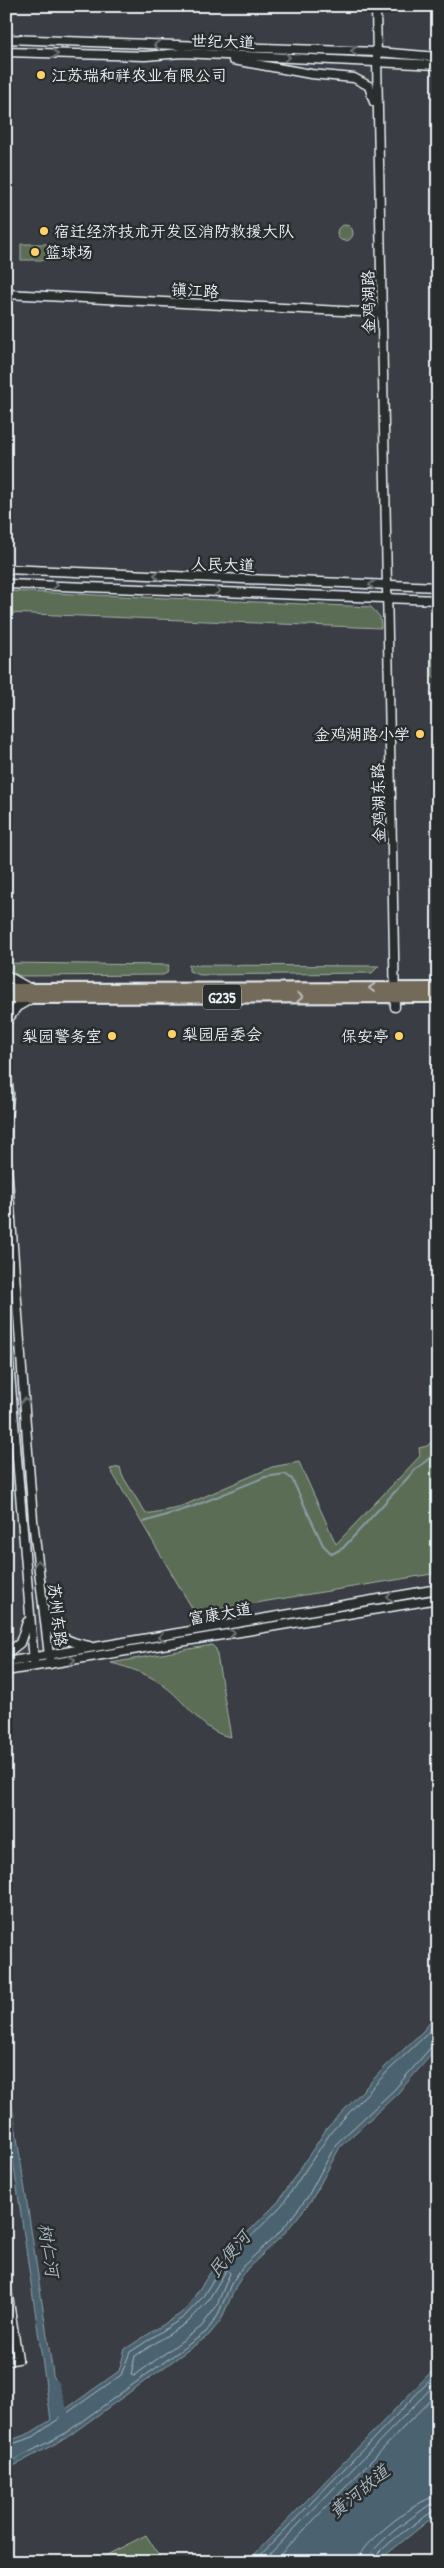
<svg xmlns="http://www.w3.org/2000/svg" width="444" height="2568" font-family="'Patrick Hand','LXGW WenKai TC',sans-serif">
  <rect width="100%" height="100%" fill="#3a3d43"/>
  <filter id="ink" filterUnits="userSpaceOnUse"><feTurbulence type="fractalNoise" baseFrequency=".02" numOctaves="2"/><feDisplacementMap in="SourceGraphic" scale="10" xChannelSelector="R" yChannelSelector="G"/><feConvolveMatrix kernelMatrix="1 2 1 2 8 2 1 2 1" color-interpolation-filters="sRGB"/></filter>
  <g filter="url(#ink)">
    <g fill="#5c6d57" stroke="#a2afa8">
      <circle cx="345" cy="233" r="8"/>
      <path d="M21,244H48L49,260H21Z"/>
      <path d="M6,591L371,607L380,617L381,628L6,613Z"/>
      <path d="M438,638V678L432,677L433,641Z"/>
      <path d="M6,963L169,965L167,973L163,975L20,976L10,971Z"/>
      <path d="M189,965L379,966L372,973L200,975L189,971Z"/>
      <path d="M438,1435V1573L195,1613L110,1469L120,1467L122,1475L146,1514L178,1508L272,1467L299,1462L336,1544L420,1456L419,1448L427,1446Z"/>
      <path d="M212,1645L216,1649L231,1737C203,1733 188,1704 167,1688C151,1675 131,1668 111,1663Z"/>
      <path d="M146,2535L163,2562H93Z"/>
    </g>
    <g fill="#4c6370" stroke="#8a9ca6">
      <path d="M438,2010V2047L398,2093L340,2147L311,2201L283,2235L247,2269L236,2286L221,2320L209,2335L66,2438L6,2470V2442L30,2433L51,2420L6,2112V2065L59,2414L119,2371L125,2349L180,2314L188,2306L216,2264L278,2202L327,2128L385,2067L423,2031Z"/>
      <path d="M438,2352V2513L377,2562H247L432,2371Z"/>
    </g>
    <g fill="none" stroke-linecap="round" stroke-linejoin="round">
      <g stroke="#aab8c2" stroke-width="1">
        <path d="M227,2270L230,2273L216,2307L201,2327L134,2376L131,2375L135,2356L188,2322L207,2302Z"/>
        <path d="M6,2446L33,2437L121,2375L130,2352L184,2317L202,2298L221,2267L282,2205L331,2132L388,2071L426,2035L438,2019"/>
        <path d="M6,2464L64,2434L206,2332L217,2317L231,2284L243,2266L280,2232L307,2198L336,2144L394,2090L432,2046L438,2044"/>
        <path d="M254,2562L435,2375L438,2369"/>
        <path d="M262,2562L438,2381"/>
        <path d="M273,2562L438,2392"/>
        <path d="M360,2562C360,2556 361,2552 365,2547C376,2534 422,2496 438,2496"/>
        <path d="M368,2562C369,2545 415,2516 429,2505L438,2503"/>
        <path d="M374,2562C375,2549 421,2520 433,2511L438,2510"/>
      </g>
      <path stroke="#8a9ca6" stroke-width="2" d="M144,1522L192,1507L265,1477L285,1474L292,1479L323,1545L332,1554L343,1548L414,1471L438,1451"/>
      <path stroke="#4c6370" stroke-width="10" d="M54,2384L67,2425"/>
      <g stroke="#e8f1f8" stroke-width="11">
        <g id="secondary">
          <path d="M376,6L395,1007"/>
          <path d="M6,39L377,52L438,57"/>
          <path d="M6,52L145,56L182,53L438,65"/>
          <path d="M233,60L311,74L354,78L369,86L374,102"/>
          <path d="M6,294L382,313"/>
          <path d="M6,569L438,587"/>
          <path d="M6,584L438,600"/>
          <path d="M6,975L27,987"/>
          <path d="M6,1023L17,1007L31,999"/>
          <path d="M6,1070L9,1094L6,1135"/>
          <path d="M6,1151L33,1520L50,1664"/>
          <path d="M6,1326L34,1662"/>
          <path d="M47,1619C52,1637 73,1643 89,1646"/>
          <path d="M6,1654L20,1643L27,1622"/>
          <path d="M6,1662L438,1589"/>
          <path d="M6,1671L438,1599"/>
          <path d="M6,2283L18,2359L6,2361"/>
        </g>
      </g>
      <g stroke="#e8f1f8" stroke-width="14">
        <g id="highway">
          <path d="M6,989L438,988"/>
          <path d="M6,998L438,997"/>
        </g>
      </g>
      <use href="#secondary" stroke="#2a2d2e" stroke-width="8"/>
      <use href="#highway" stroke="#736b5a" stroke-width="10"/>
    </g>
    <defs><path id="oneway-chevron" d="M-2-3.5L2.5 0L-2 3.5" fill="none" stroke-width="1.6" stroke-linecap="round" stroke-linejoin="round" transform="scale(1.25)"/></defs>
    <g stroke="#6c7275">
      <use href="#oneway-chevron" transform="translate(157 45) rotate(-178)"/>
      <use href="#oneway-chevron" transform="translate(354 51) rotate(-178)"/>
      <use href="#oneway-chevron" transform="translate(55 54) rotate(2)"/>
      <use href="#oneway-chevron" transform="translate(287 57) rotate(2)"/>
      <use href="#oneway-chevron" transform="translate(157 575) rotate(-178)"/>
      <use href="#oneway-chevron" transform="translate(55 585) rotate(2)"/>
      <use href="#oneway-chevron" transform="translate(372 585) rotate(-178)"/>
      <use href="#oneway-chevron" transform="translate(217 591) rotate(2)"/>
      <use href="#oneway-chevron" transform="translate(25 1401) rotate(-94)"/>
      <use href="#oneway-chevron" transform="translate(38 1563) rotate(-96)"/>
      <use href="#oneway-chevron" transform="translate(390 1597) rotate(170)"/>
      <use href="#oneway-chevron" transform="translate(232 1633) rotate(-9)"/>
      <use href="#oneway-chevron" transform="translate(161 1637) rotate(170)"/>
      <use href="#oneway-chevron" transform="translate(72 1660) rotate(-10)"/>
    </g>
    <g stroke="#b9bbb9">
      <use href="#oneway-chevron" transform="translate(372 988) rotate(180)"/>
      <use href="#oneway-chevron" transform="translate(300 997)"/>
    </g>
  </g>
  <g fill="#ffd166" stroke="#2a2d2e" stroke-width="2">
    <circle cx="41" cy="75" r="5"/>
    <circle cx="44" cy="231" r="5"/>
    <circle cx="35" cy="252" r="5"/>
    <circle cx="420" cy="734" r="5"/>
    <circle cx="172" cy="1034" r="5"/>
    <circle cx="112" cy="1036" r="5"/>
    <circle cx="399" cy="1036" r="5"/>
  </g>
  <g text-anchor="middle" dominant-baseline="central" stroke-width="5" stroke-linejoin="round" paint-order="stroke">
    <rect fill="#2a2d2e" stroke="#afb6bb" stroke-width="1" x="203" y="984.5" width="38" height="25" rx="4"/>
    <g font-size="15" font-weight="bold" fill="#e8f1f8">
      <text x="222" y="997">G235</text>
    </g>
    <g font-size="16" fill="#e8f1f8" stroke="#2a2d2e">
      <text transform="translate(223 41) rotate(2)">世纪大道</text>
      <text transform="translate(195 290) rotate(3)">镇江路</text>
      <text transform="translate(368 302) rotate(-91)">金鸡湖路</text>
      <text transform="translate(223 564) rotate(2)">人民大道</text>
      <text transform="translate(378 803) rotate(-91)">金鸡湖东路</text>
      <text transform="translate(220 1613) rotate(-10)">富康大道</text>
      <text transform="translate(58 1615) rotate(83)">苏州东路</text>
    </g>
    <g font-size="16" fill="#e8f1f8" stroke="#2a2d2e" text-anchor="start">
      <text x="51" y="75">江苏瑞和祥农业有限公司</text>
      <text x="54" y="231">宿迁经济技术开发区消防救援大队</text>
      <text x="45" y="252">篮球场</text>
      <text x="410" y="734" text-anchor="end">金鸡湖路小学</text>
      <text x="182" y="1034">梨园居委会</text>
      <text x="102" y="1036" text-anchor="end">梨园警务室</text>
      <text x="389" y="1036" text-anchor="end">保安亭</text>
    </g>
    <g font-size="18" font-style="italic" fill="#aab8c2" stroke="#2a2d2e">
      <text transform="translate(49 2250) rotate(81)">树仁河</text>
      <text transform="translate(229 2254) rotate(-50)">民便河</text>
      <text transform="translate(359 2491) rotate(-40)">黄河故道</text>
    </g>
  </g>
  <rect width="444" height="2568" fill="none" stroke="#2a2d2e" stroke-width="25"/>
  <rect x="12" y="12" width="419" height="2543" fill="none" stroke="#e8f1f8" stroke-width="2" filter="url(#ink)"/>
</svg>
